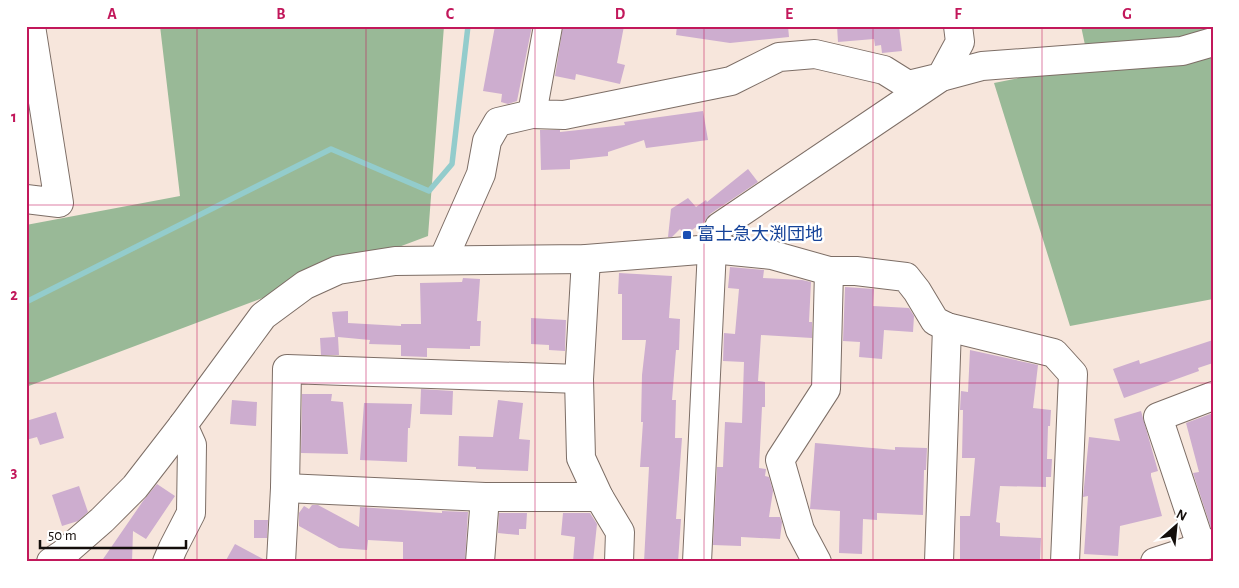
<svg xmlns="http://www.w3.org/2000/svg" width="1239" height="588" font-family="'Alegreya Sans','Noto Sans JP',sans-serif">
  <rect width="100%" height="100%" fill="#f7e6dc"/>
  <g fill="#99b997">
    <path d="M160,26H444L428,236L26,387V225L180,196Z"/>
    <path d="M1081,26H1213V299L1070,326L994,83L1089,64Z"/>
  </g>
  <g fill="none" stroke-linecap="round" stroke-linejoin="round">
    <path stroke="#93cccc" stroke-width="5.5" d="M26,302L331,149L429,191L452,164L468,26"/>
  </g>
  <g fill="#cdadcf">
    <path d="M495,26H532L517,101L508,104L501,102L502,94L483,91Z"/>
    <path d="M563,26H624L617,63L625,65L620,84L576,74L575,80L555,76Z"/>
    <path d="M677,26H788L789,37L730,43L676,35Z"/>
    <path d="M837,26H899L902,51L882,53L881,45L875,46L874,39L838,42Z"/>
    <path d="M703,111L708,140L646,148L644,140L608,152V156L570,160V169L541,170L540,130H560V132L625,125L624,122Z"/>
    <path d="M748,169L758,182L710,214L704,222L684,235L680,229L672,237H668L671,209L688,198L696,207L706,200L707,202Z"/>
    <path d="M730,267L764,270L763,278L802,280L811,282L809,322H812V338L761,335L758,381L765,382V407H762L759,468L766,469L765,476L769,477L773,491L769,517H780L782,522L780,539L741,537V546L713,545L717,467H723L725,422L742,423L744,362L723,361L724,333L735,334L739,289L728,288Z"/>
    <path d="M619,273L672,276L669,318L680,319L679,350H676L672,400H676L675,438H682L676,519H681L678,562H644L649,467H640L643,422H641L642,375L646,340H622V294H618Z"/>
    <path d="M463,278L480,279L477,321H481L480,346H470V349L427,348V357L401,356V345L369,344L370,340L338,337L339,355H321L320,338L335,337L332,312L348,311V323L401,326V324H421L420,283L462,282Z"/>
    <path d="M845,287L874,289L873,306L909,308L914,316L913,332L884,330L882,359L859,357L860,342L843,341Z"/>
    <path d="M531,318L566,320L565,351L549,350V345L531,344Z"/>
    <path d="M1213,340V363L1198,368L1199,371L1124,398L1113,369L1139,360L1140,364Z"/>
    <path d="M970,350L1038,365L1033,408L1051,410L1050,426H1048L1047,459H1052L1051,477H1046V487L1000,486L996,522L1000,523V536L1041,538L1040,562H960V516H970L975,458H962L963,410H960L961,391L968,392Z"/>
    <path d="M421,389L453,391L452,415L420,414Z"/>
    <path d="M302,394H332L331,401L343,402L348,454L301,453Z"/>
    <path d="M232,400L257,402L256,426L230,424Z"/>
    <path d="M498,400L523,403L519,439L530,440L528,471L476,469V467L458,466L459,436L493,437Z"/>
    <path d="M364,403L412,404L410,428H408L407,462L360,460Z"/>
    <path d="M1141,411L1158,471L1151,473V476L1162,516L1120,526L1118,556L1084,554L1088,496L1083,497L1089,437L1120,441L1114,419Z"/>
    <path d="M56,412L64,438L40,445L37,437L26,440V421Z"/>
    <path d="M1213,413V528H1211L1193,473L1199,472L1186,423Z"/>
    <path d="M815,443L895,450V447L927,448L926,470H924L923,515L877,513V520L863,519L862,554L839,553L840,511L810,509Z"/>
    <path d="M157,484L175,496L146,539L133,531L132,562H101L143,501Z"/>
    <path d="M79,486L88,512L78,521L62,526L52,495Z"/>
    <path d="M312,505H318L359,527L360,507L442,513V511L468,512L465,562H403V542L368,540L367,550L339,548L299,526V513L304,506L309,509Z"/>
    <path d="M499,513H527L526,529H519V535L498,533Z"/>
    <path d="M563,513H590L597,524L593,562H573L575,537L561,535Z"/>
    <path d="M254,520H268L267,538H254Z"/>
    <path d="M235,544L265,560V562H225Z"/>
  </g>
  <g fill="none" stroke-linecap="round" stroke-linejoin="round">
    <g stroke="#7d6e66" stroke-width="30">
      <g id="minor">
        <path d="M548,26L532,114L564,115L731,81L779,57L815,54L884,70L908,85L941,77L960,42L958,26"/>
        <path d="M26,199L59,203L31,26"/>
        <path d="M586,259L579,379L581,458L599,497L620,532L619,562"/>
        <path d="M443,260L481,174L487,141L498,122L532,114"/>
        <path d="M285,488L485,497H599"/>
        <path d="M1201,546L1158,417L1213,396"/>
        <path d="M51,562L63,554L102,520L135,487L183,425L263,316L305,285L338,270L395,261L586,259L712,249L772,255L829,271H856L906,277L917,291L935,321L947,327L1054,353L1073,374L1065,562"/>
        <path d="M167,562L173,548L191,513L192,445L183,425"/>
        <path d="M281,562L285,488L287,369L579,379"/>
        <path d="M480,562L485,497"/>
        <path d="M697,562L712,249L719,227L941,77L982,66L1182,51L1213,42"/>
        <path d="M817,562L800,530L780,460L826,389L829,271"/>
        <path d="M939,562L947,327"/>
        <path d="M1155,562L1213,543"/>
      </g>
    </g>
    <use href="#minor" stroke="#fff" stroke-width="28"/>
  </g>
  <path fill="none" stroke="#c2185b" stroke-width="1" stroke-opacity="0.55" d="M197,26V562M366,26V562M535,26V562M704,26V562M873,26V562M1042,26V562M26,205H1213M26,383H1213"/>
  <rect fill="#1a4fb4" stroke="#fff" stroke-width="2" x="682" y="230" width="10" height="10" rx="2.5"/>
  <g text-anchor="middle" dominant-baseline="central" stroke-width="5" stroke-linejoin="round" paint-order="stroke">
    <g font-size="18" fill="#164399" stroke="#fff" text-anchor="start">
      <text x="697" y="235">富士急大渕団地</text>
    </g>
  </g>
  <rect width="1239" height="588" fill="none" stroke="#ffffff" stroke-width="55"/>
  <g transform="translate(1176 526) rotate(27)" stroke="#ffffff" stroke-width="4" paint-order="stroke">
  <path d="M0-4L9 19L0 12L-9 19Z" fill="#140e0b"/>
  <text y="-8" font-size="14" font-weight="bold" text-anchor="middle" fill="#140e0b">N</text>
  </g>
  <path d="M40 540v8h146v-8" fill="none" stroke="#140e0b" stroke-width="2.5"/>
  <text x="48" y="540" font-size="15" fill="#140e0b" stroke="#ffffff" stroke-width="4" paint-order="stroke">50 m</text>
  <rect x="28" y="28" width="1184" height="532" fill="none" stroke="#c2185b" stroke-width="2"/>
  <g font-size="16" text-anchor="middle" font-weight="bold" fill="#c2185b">
    <text x="112" y="19">A</text>
    <text x="281" y="19">B</text>
    <text x="450" y="19">C</text>
    <text x="620" y="19">D</text>
    <text x="789" y="19">E</text>
    <text x="958" y="19">F</text>
    <text x="1127" y="19">G</text>
    <text x="14" y="122">1</text>
    <text x="14" y="300">2</text>
    <text x="14" y="477">3</text>
  </g>
</svg>
